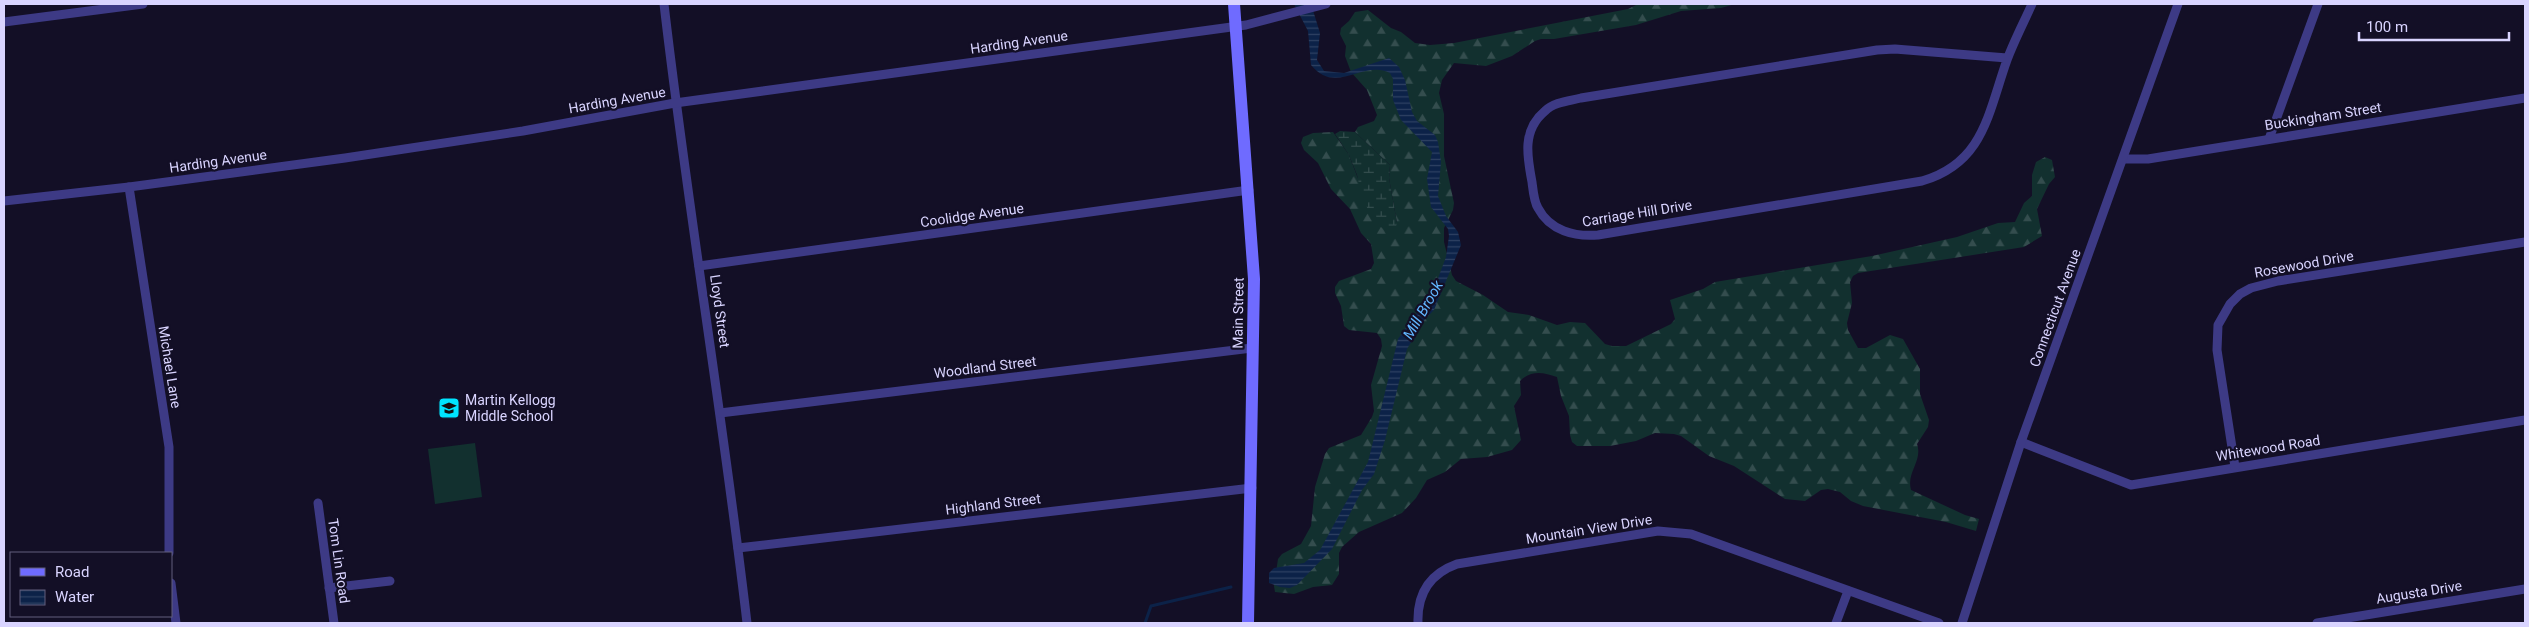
<svg xmlns="http://www.w3.org/2000/svg" width="2529" height="627" font-family="Roboto,sans-serif">
  <defs>
    <pattern id="forest-firs" width="22" height="20" patternUnits="userSpaceOnUse" patternTransform="scale(1.25)"><rect width="22" height="20" fill="#12302f"/><path d="M5 1l3.5 6h-7zM16 11l3.5 6h-7z" fill="#344d4e"/></pattern>
    <pattern id="wetland-marsh" width="20" height="14" patternUnits="userSpaceOnUse" patternTransform="scale(1.25)"><rect width="20" height="14" fill="#12302f"/><path d="M1 5h8M5 5V1M11 12h8M15 12V8" fill="none" stroke="#344d4e"/></pattern>
    <pattern id="water-rules" width="6" height="5" patternUnits="userSpaceOnUse" patternTransform="scale(1.25)"><rect width="6" height="5" fill="#0c2248"/><path d="M0 2.5h6" fill="none" stroke="#2f4163"/></pattern>
  </defs>
  <rect width="100%" height="100%" fill="#130f26"/>
  <path fill="url(#forest-firs)" d="M1638,4H1735L1721,8L1681,11L1636,25L1554,39H1541L1535,41L1512,56L1486,66L1454,63L1442,80L1439,93L1444,114V156L1454,203L1453,210L1444,228V242L1452,275L1456,281L1483,295L1508,312L1529,315L1557,325L1570,322L1585,323L1605,344L1612,346H1626L1671,324L1675,319L1670,300L1703,289L1715,282L1872,256L1957,237L1998,223L2015,222L2024,203L2032,196V175L2036,162L2045,157L2052,160L2055,177L2049,184L2037,209L2042,236L2024,247L1858,273L1853,276L1850,282L1852,303L1847,323L1848,330L1858,348H1866L1890,335L1903,339L1920,369V394L1929,420L1928,427L1917,444C1923,461 1906,472 1911,490L1965,515L1979,519L1976,531L1946,522L1863,506L1851,501L1840,492L1828,489L1821,490L1805,501L1785,499L1734,466L1709,456L1681,436L1674,434L1655,433L1636,441L1610,446H1577L1572,442L1570,435L1569,416L1561,396L1557,377C1543,372 1531,370 1520,381L1521,395L1514,406L1521,440L1512,450L1487,457L1461,459L1445,472L1427,480L1416,498L1402,513L1359,532L1342,547L1339,553V574L1332,585L1313,587L1294,594L1275,592L1274,586L1278,559L1282,554L1301,544L1311,526L1315,487L1325,454L1329,448L1361,435L1372,417L1374,411L1371,385L1382,346L1381,339L1377,333L1349,330L1344,326L1341,306L1335,293V287L1339,281L1371,269L1374,263L1371,244L1361,233L1350,209L1331,189L1318,163L1304,150L1301,143L1303,137L1313,133L1333,132L1349,155L1360,184L1397,223L1389,178L1390,165L1355,132L1358,127L1374,121L1377,115L1367,90L1351,72L1345,56L1346,46L1340,34L1341,28L1349,21L1355,12L1368,10L1391,28L1401,32L1415,43L1430,45L1454,43L1628,9Z"/>
  <path fill="url(#wetland-marsh)" d="M1340,131L1355,132L1390,165L1389,178L1397,223L1395,230L1389,234L1373,220L1362,197L1357,175L1349,155L1335,134Z"/>
  <path fill="#12302f" d="M475,443L482,497L435,504L428,449Z"/>
  <path fill="url(#water-rules)" d="M1294,4H1311L1320,33L1317,60L1324,71L1344,73L1389,58L1399,67L1405,80L1412,112L1417,121L1435,135L1438,142L1441,162L1438,196L1446,216L1458,232L1461,245L1434,310L1425,319L1407,349L1385,440L1374,474L1362,490L1332,549L1297,585L1290,588L1280,587L1269,583V573L1274,568L1304,563L1320,550L1368,462L1398,339L1434,289L1446,257L1449,236L1448,229L1431,207L1427,179L1432,152L1401,120L1393,100V79L1390,73C1363,59 1336,96 1311,65L1308,31Z"/>
  <g fill="none" stroke-linecap="round" stroke-linejoin="round">
    <path stroke="#0c2248" stroke-width="3" d="M1145,623L1151,606L1231,587"/>
    <g stroke="#3d3a85" stroke-width="9">
      <path d="M664,4C688,211 723,416 747,623"/>
      <path d="M4,22L143,4"/>
      <path d="M2007,58L1895,49L1877,50L1581,98C1569,101 1554,102 1545,111C1522,130 1527,156 1532,182C1533,190 1534,202 1538,208C1550,231 1575,237 1598,235L1922,181C1984,163 1988,113 2007,60C2014,41 2024,22 2032,4"/>
      <path d="M2269,139L2318,4"/>
      <path d="M2124,159H2148L2525,98"/>
      <path d="M129,187L169,447V553"/>
      <path d="M4,201L129,187L345,158L523,131L675,103L1246,25L1326,4"/>
      <path d="M699,266L1249,190"/>
      <path d="M720,413L1252,348"/>
      <path d="M2021,442L2131,485L2525,420"/>
      <path d="M2235,467L2217,350L2218,325L2230,304L2240,294L2251,288L2278,281L2525,242"/>
      <path d="M318,503L334,623"/>
      <path d="M738,548L1252,488"/>
      <path d="M171,583L176,623"/>
      <path d="M329,588L390,581"/>
      <path d="M1418,623C1417,594 1429,574 1457,564L1658,531L1691,534L1939,623"/>
      <path d="M1836,623L1848,591"/>
      <path d="M1962,623L2021,442L2178,4"/>
      <path d="M2317,623L2525,589"/>
    </g>
    <path stroke="#6f6bff" stroke-width="12" d="M1234,4L1254,279L1248,623"/>
  </g>
  <defs>
    <g id="school-square" transform="scale(1.125)"><rect x="-9" y="-9" width="18" height="18" rx="4" fill="#00e5ff" stroke="#130f26"/><path d="M0-5L7-2L0 1L-7-2ZM-4 1L0 2.5L4 1V4Q0 6-4 4Z" fill="#111"/></g>
  </defs>
  <g fill-rule="evenodd">
    <use href="#school-square" x="449" y="408"/>
  </g>
  <g text-anchor="middle" dominant-baseline="central" stroke-width="4.5" stroke-linejoin="round" paint-order="stroke">
    <g font-size="14" fill="#d9d4ff" stroke="#130f26">
      <text transform="translate(1019 42) rotate(-8)">Harding Avenue</text>
      <text transform="translate(617 100) rotate(-10)">Harding Avenue</text>
      <text transform="translate(2323 116) rotate(-9)">Buckingham Street</text>
      <text transform="translate(218 161) rotate(-8)">Harding Avenue</text>
      <text transform="translate(1637 213) rotate(-9)">Carriage Hill Drive</text>
      <text transform="translate(972 215) rotate(-8)">Coolidge Avenue</text>
      <text transform="translate(2304 264) rotate(-10)">Rosewood Drive</text>
      <text transform="translate(2055 308) rotate(-70)">Connecticut Avenue</text>
      <text transform="translate(720 311) rotate(82)">Lloyd Street</text>
      <text transform="translate(1238 313) rotate(-89)">Main Street</text>
      <text transform="translate(170 367) rotate(81)">Michael Lane</text>
      <text transform="translate(985 367) rotate(-7)">Woodland Street</text>
      <text transform="translate(2268 448) rotate(-9)">Whitewood Road</text>
      <text transform="translate(993 504) rotate(-7)">Highland Street</text>
      <text transform="translate(1589 529) rotate(-9)">Mountain View Drive</text>
      <text transform="translate(339 561) rotate(82)">Tom Lin Road</text>
      <text transform="translate(2419 592) rotate(-9)">Augusta Drive</text>
    </g>
    <g font-size="14" fill="#d9d4ff" stroke="#130f26" text-anchor="start">
      <text x="465" y="400">Martin Kellogg<tspan x="465" dy="16">Middle School</tspan></text>
    </g>
    <g font-size="15" font-style="italic" fill="#62b6ff" stroke="#130f26">
      <text transform="translate(1423 310) rotate(-60)">Mill Brook</text>
    </g>
  </g>
  <rect width="2529" height="627" fill="none" stroke="#d9d4ff" stroke-width="10"/>
  <rect x="10" y="552" width="162" height="65" fill="#130f26" stroke="#625e7d"/>
  <rect x="20" y="568" width="25" height="8" fill="#6f6bff" stroke="#625e7d"/>
  <text x="55" y="577" font-size="15" fill="#d9d4ff">Road</text>
  <rect x="20" y="590" width="25" height="15" fill="url(#water-rules)" stroke="#625e7d"/>
  <text x="55" y="602" font-size="15" fill="#d9d4ff">Water</text>
  <path d="M2359 32v8h150v-8" fill="none" stroke="#d9d4ff" stroke-width="2.5"/>
  <text x="2366" y="32" font-size="15" fill="#d9d4ff" stroke="#130f26" stroke-width="4" paint-order="stroke">100 m</text>
</svg>
